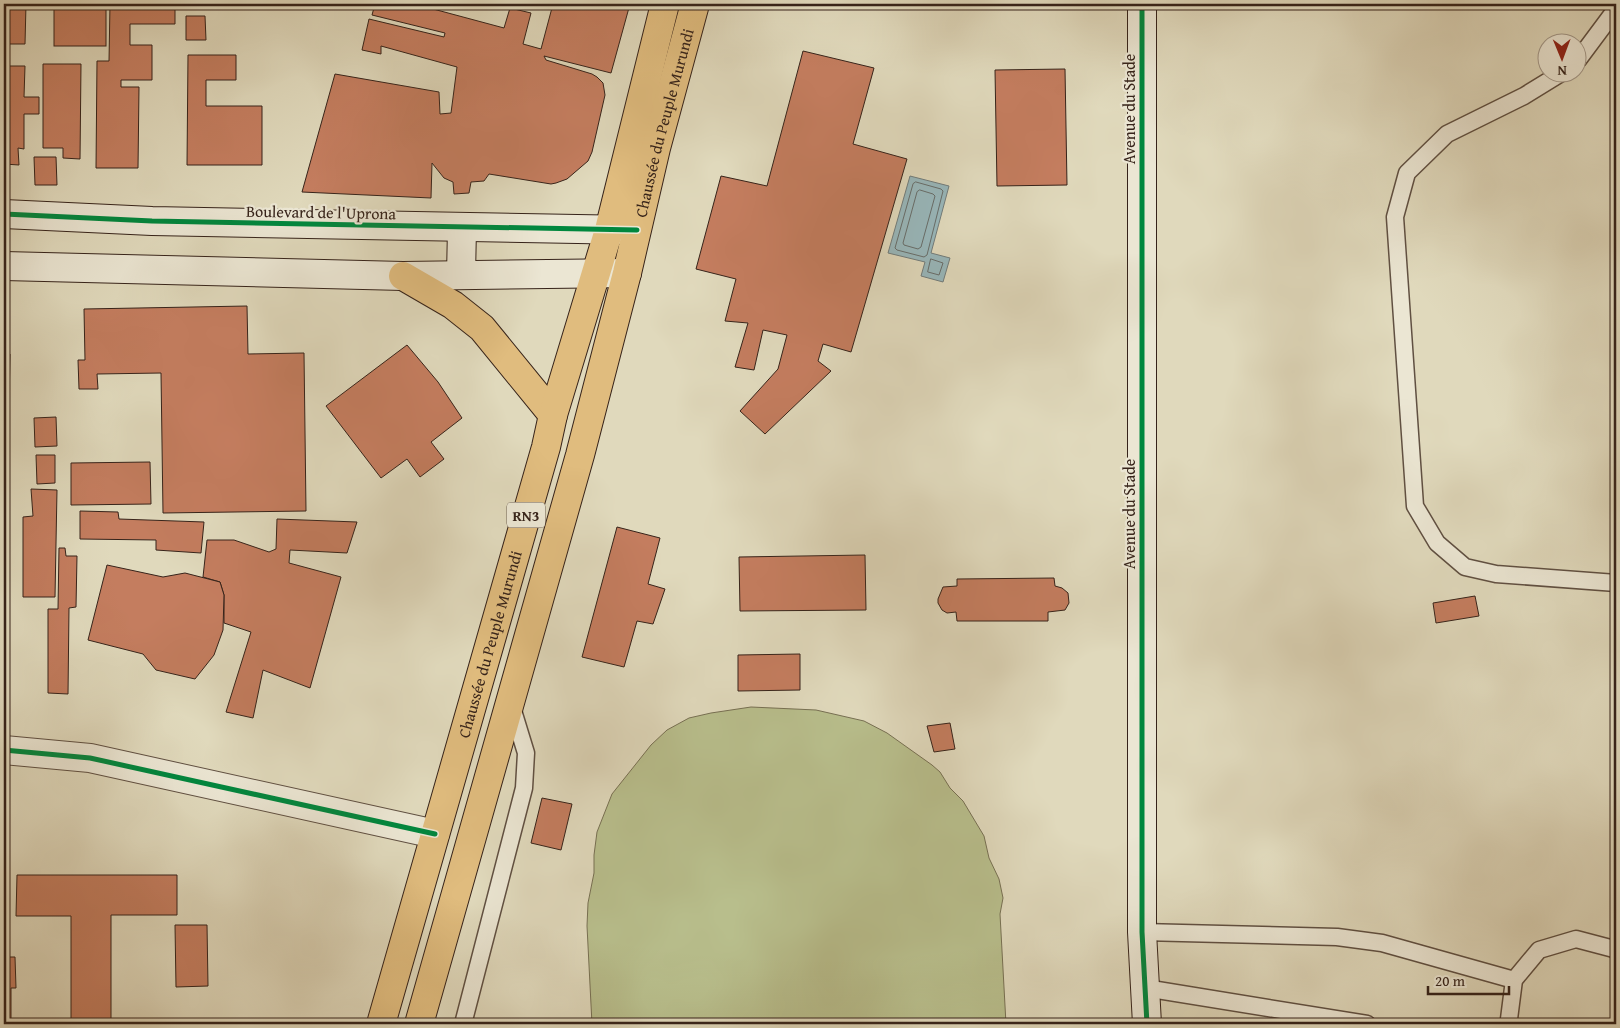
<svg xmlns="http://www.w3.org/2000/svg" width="1620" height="1028" font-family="'Gentium Book Plus',serif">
  <rect width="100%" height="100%" fill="#e0d9bc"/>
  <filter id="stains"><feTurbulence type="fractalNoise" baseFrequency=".004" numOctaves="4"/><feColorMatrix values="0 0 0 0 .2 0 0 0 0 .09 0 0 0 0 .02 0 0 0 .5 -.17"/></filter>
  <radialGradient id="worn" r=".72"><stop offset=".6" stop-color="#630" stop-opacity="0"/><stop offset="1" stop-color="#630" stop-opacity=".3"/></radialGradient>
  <path fill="#b8be8c" stroke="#777053" d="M751,707L816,710L864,721L887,733L932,765L940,772L950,788L963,801L984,836L989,858L999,879L1003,898L1000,914L1006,1024H592L587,926L588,903L594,873V855L597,832L612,794L651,745L667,730L689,718L711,713Z"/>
  <path fill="#98b7bb" stroke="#717c7b" d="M910,176L949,186L931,253L950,258L943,282L921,276L925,262L888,253Z"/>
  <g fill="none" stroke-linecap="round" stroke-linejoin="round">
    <g stroke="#676d6a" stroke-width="1">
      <path d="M916,182L941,189L943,191L927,255L924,257L897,250L895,248L913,184Z"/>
      <path d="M920,190L933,194L935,196L921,247L918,249L904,245L903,243L917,192Z"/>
      <path d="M931,259L943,263L939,275L928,272Z"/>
    </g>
  </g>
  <g fill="#c47d5f" stroke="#36231a">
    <path d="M4,4H26L25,44H4Z"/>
    <rect x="54" y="4" width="52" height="42"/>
    <path d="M110,4H175V24H130V45H152V80H121V87H139L138,168H96L97,61H109Z"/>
    <path d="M375,4H423L422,6L504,28L510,8L531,13L523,44L541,49L553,4H630L611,73L544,56L546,60L592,74L597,77L603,83L605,95L592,152L588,161L567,179L556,183L551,184L489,174L484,181L471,182L469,193L454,194L453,182L444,178L432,163L431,198L302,192L335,74L439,92L440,114L451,113L457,67L381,46V54L362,50L369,19L444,37L445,33L372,15Z"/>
    <path d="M186,16H205L206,40H186Z"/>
    <path d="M803,51L874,68L853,144L907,159L851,352L823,344L818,361L831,371L765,434L740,411L778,369L787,335L763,330L754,370L735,367L748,323L725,321L736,279L696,269L721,176L767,186Z"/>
    <path d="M188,55H236V80H206V106H262V165H187Z"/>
    <path d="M43,64H81L80,159L63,158V148H43Z"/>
    <path d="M4,66H25L24,97H39V114H24V149L18,148L19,165L4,164Z"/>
    <path d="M1065,69L1067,185L997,186L995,70Z"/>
    <path d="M34,157H56L57,185H35Z"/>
    <path d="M247,306L248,354L304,353L306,511L163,513L161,373L97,374L98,389H79L78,360H85L84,309Z"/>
    <path d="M407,345L438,382L462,418L431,442L444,459L420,477L407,459L381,478L326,406Z"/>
    <path d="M4,354H10L9,404L4,403Z"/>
    <path d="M56,417L57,446L35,447L34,418Z"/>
    <path d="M36,455H55V483L37,484Z"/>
    <path d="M150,462L151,504L71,505V463Z"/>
    <path d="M31,489L57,490L55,597H23V517L33,516Z"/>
    <path d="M80,511L118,512L119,519L204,522L201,553L156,550V540L80,539Z"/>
    <path d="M277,519L357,522L347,553L290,550L289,563L341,577L310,688L263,670L253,718L226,712L251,632L224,623V595L220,582L203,577L207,540H234L269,552L276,549Z"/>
    <path d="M617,527L660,538L648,584L665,589L653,624L637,621L624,667L582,657Z"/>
    <path d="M59,548H65L66,556H77L76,607L69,608L68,694L48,693V609H58Z"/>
    <path d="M865,555L866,610L740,611L739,557Z"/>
    <path d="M107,565L163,577L185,573L220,582L224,595L223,630L214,655L195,679L156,670L143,654L88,640Z"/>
    <path d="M1054,578L1055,586L1062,588L1068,593L1069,603L1065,610L1048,612V621H957L956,612L947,613L942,610L938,603V599L943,587L957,586V579Z"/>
    <path d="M1475,596L1479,616L1436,623L1433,603Z"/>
    <path d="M4,605H9L4,692Z"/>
    <path d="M800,654V690L738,691V655Z"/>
    <path d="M950,723L955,749L934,752L927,726Z"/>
    <path d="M542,798L572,804L561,850L531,843Z"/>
    <path d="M17,875H177V915H111V1024H71V916H16Z"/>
    <path d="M175,925H207L208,986L176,987Z"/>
    <path d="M4,957H15L16,988H11V1024H4Z"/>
  </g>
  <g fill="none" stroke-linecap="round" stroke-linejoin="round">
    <g stroke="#605042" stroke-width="19">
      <g id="lane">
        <path d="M1578,60L1616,9"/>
        <path d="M1563,72L1524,96L1447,134L1407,173L1395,217L1415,506L1437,543L1465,567L1496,574L1616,583"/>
        <path d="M1142,932L1337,937L1382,943L1514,980"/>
        <path d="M1145,988L1367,1024"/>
        <path d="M463,1024L524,788L526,753L511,704"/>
        <path d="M1511,1024L1509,1019L1514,980L1539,950L1576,939L1614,949L1616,951"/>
      </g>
    </g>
    <g stroke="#605042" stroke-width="30">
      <path id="street" d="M4,750L90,758L435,834"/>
    </g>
    <g stroke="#36231a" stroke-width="30">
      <g id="secondary">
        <path d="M1142,4V932L1147,1024"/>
        <path d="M4,214L152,221L633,230"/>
        <path d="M4,266L403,276L627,273"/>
        <path d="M461,275L462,228"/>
      </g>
    </g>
    <g stroke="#36231a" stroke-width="30">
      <g id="highway">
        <path d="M403,276L453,305L482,328L553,415"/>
        <path id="s1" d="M381,1024L546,447L553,415L609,230L665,4"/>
        <path id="s2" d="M419,1024L580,455L627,273L656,148L695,4"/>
      </g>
    </g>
    <use href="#lane" stroke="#ebe6d3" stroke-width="16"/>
    <use href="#street" stroke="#ebe6d3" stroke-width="28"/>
    <use href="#secondary" stroke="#ebe6d3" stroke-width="28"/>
    <use href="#highway" stroke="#e0bc7e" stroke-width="28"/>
    <g stroke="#ebe6d3" stroke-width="8">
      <g id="cycleway">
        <path d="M1142,4V932L1147,1024"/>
        <path d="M4,214L152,221L637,230"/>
        <path d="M4,750L90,758L435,834"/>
      </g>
    </g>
    <use href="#cycleway" stroke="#00873e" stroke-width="5"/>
  </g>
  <g text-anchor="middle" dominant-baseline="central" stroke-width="4.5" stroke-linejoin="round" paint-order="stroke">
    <rect fill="#ebe6d3" stroke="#6c5e52" stroke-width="1" x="507" y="502.5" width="38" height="25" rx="4"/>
    <g font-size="15" font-weight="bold" fill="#36231a">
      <text x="526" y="515">RN3</text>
    </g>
    <g font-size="16" fill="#36231a" stroke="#ebe6d3">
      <text transform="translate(1129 109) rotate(-90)">Avenue du Stade</text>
      <text stroke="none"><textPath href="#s2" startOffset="934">Chaussée du Peuple Murundi</textPath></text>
      <text transform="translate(321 212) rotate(1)">Boulevard de l'Uprona</text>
      <text transform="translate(1129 514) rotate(-90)">Avenue du Stade</text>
      <text stroke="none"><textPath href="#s1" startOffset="395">Chaussée du Peuple Murundi</textPath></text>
    </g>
  </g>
  <rect width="1620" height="1028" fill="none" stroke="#e0d9bc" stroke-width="20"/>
  <rect x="5" y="5" width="1610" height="1018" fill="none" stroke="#36231a" stroke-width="2.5"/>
  <rect x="10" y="10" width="1600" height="1008" fill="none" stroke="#36231a"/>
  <g transform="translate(1562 58) rotate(179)"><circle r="24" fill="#ebe6d3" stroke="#a39889"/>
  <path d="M0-4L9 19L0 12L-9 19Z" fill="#8f2418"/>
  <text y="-8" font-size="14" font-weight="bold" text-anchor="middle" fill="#36231a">N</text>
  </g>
  <path d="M1428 986v8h81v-8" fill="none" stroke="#36231a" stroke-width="2.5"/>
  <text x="1435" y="986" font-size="15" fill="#36231a" stroke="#ebe6d3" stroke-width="4" paint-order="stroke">20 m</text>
  <rect width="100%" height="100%" filter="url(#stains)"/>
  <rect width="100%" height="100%" fill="url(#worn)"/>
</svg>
